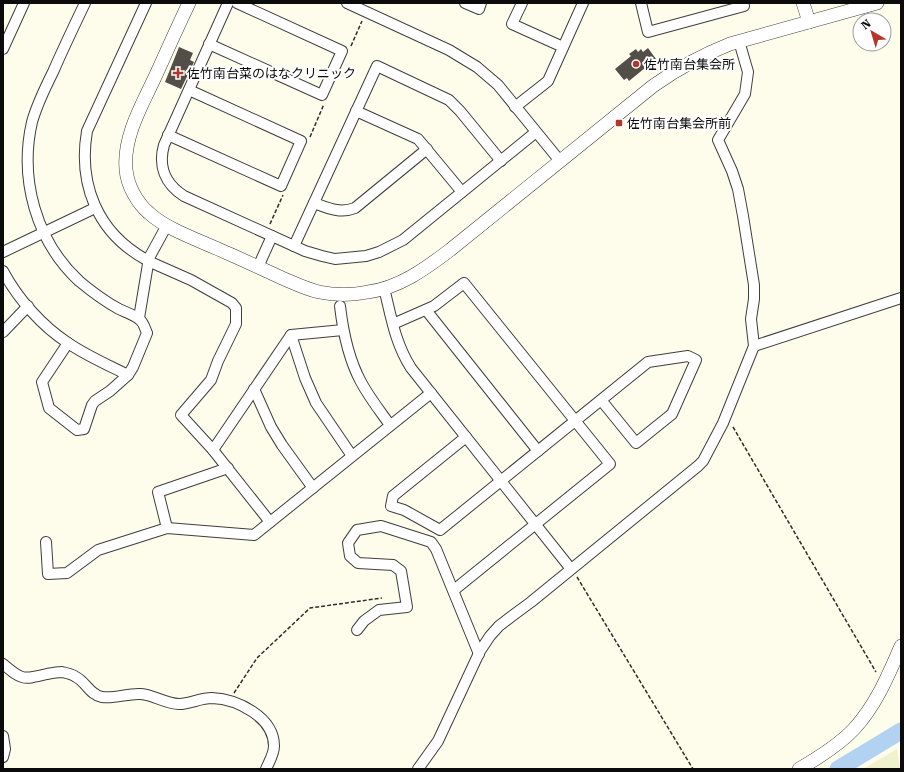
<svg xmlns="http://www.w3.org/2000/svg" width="904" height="772" font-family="'Roboto Serif','Noto Sans JP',serif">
  <rect width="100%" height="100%" fill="#fefdeb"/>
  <path fill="#f0f2cd" d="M897,749L900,769H863Z"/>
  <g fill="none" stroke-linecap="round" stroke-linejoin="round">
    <path stroke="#b2d2f2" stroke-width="17" d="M838,769L901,731"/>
  </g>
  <g fill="#534e48">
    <path d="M179,47L193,53L190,60L194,62L181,89L165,82Z"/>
    <path d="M648,48L656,59L629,81L627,78L624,80L615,69L631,56L629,54L636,49L638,52L641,49L643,52Z"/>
  </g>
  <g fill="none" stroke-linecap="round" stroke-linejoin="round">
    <g stroke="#3e3e3e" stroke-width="12">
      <g id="minor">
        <path d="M146,3L87,131C78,184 97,232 145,259L149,258L167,225"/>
        <path d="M228,3L164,145C158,166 165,184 184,196L305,251L322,256L335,259L366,256L379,252L403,240L536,132"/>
        <path d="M347,3L449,50L477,67L498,85L560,161"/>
        <path d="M465,3L479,9L481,3"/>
        <path d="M522,3L512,24L563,47"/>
        <path d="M641,3L648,32L744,6L743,3"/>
        <path d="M209,44L322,95L342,51L237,3"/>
        <path d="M3,49L24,3"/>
        <path d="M515,107L548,81L583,3"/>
        <path d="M356,111L418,139L462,192"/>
        <path d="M168,135L281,186L301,141L189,90"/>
        <path d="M314,203C328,208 340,214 355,208L427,149"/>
        <path d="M294,246L377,66L449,100L460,111L501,161"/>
        <path d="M3,252L95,208"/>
        <path d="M148,261L191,280L232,303L236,308V324L218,361L211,380L181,415L213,450L270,522"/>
        <path d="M258,267L272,236"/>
        <path d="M3,271C18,299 42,326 68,343C87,356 108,365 128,375"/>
        <path d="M384,288C391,316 395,343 411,368L571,569"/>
        <path d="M340,306C343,332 348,358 361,382C369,397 380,411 390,425"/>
        <path d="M426,310L538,451"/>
        <path d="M139,318L149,258"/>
        <path d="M393,324L434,306L464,283L610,464L454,590"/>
        <path d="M3,332L28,306"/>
        <path d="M291,335L305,378L316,403L352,456"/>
        <path d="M68,343L42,382L49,408L77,430L84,429L92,405L95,401L110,391L128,375L133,367L147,333C145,329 144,323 140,320C135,315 125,312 119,309C104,301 91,291 79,281C36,241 19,179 32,122C37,104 45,88 53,72C63,49 74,26 85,3"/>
        <path d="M754,346L901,298"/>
        <path d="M254,389L271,427L282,445L313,488"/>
        <path d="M466,437L393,496L391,506L404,510L440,530L648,362L688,356L696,360L672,414L636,443L601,400"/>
        <path d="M213,450L291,335L343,330"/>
        <path d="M167,528L158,492L228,468"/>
        <path d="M46,542L48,574L67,573L98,550L167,528L254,535L431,393"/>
        <path d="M357,630L364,621L379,610L407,607L401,571L393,565L358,563L350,556L348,543L357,530L381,526L431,542L436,549L479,654"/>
        <path d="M3,664C22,680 22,680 47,674C52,673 57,672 62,672C66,673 72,674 76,677C86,682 90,695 102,697C115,699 128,693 141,694C154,695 166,704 179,704C190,704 200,698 212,698C237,699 274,717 274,746C274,754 269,762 266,769"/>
        <path d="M3,736L5,749L3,757"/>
        <path d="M418,769L438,741L480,651L490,636L499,626L512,616L531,602L698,466L703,461L723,423L754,346L751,319L754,299V285L743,216L738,189L732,171L718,140L745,94L748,72L739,41"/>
      </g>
    </g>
    <g stroke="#3e3e3e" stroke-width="14">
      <g id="tertiary">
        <path d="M189,3C177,28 166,53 155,77C142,105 123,137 126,169C127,185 137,203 149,213C167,230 204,242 227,253C246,261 264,270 282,278C294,283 306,289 319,292C334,295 353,295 368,292C399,288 425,269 450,250L653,86C677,69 702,55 730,44L877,3"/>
        <path d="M803,3L809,22"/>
        <path d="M799,769C818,758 839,745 854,729C876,705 888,676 901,646"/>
      </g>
    </g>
    <g stroke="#2d2d2d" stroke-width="1.5" stroke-dasharray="4 2" stroke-linecap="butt">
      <path d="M351,46L362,21"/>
      <path d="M310,137L324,104"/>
      <path d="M270,224L283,195"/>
      <path d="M733,427L876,672"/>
      <path d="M577,577L693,769"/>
      <path d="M234,693L257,658L310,608L382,598"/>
    </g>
    <use href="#minor" stroke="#fff" stroke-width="10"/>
    <use href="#tertiary" stroke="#fff" stroke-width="13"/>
  </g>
  <g fill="#b3372b" stroke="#fff" stroke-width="1.5">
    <circle cx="636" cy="64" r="4"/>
    <path d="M176 67h4v4h4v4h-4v4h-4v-4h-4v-4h4z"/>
    <rect x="615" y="119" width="8" height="8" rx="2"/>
  </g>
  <g text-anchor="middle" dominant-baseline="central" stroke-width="4" stroke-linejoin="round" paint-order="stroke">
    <g font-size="13" fill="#0b0b0b" stroke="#fff" text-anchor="start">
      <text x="644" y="64">佐竹南台集会所</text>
      <text x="187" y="73">佐竹南台菜のはなクリニック</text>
      <text x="627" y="123">佐竹南台集会所前</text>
    </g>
  </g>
  <rect width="904" height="772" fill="none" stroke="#0b0b0b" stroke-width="8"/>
  <g transform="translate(872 32) rotate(322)"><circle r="19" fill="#ffffff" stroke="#9d9d9d"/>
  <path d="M0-3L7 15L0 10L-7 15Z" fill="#b3372b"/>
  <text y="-6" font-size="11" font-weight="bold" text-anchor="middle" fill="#0b0b0b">N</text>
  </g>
</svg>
